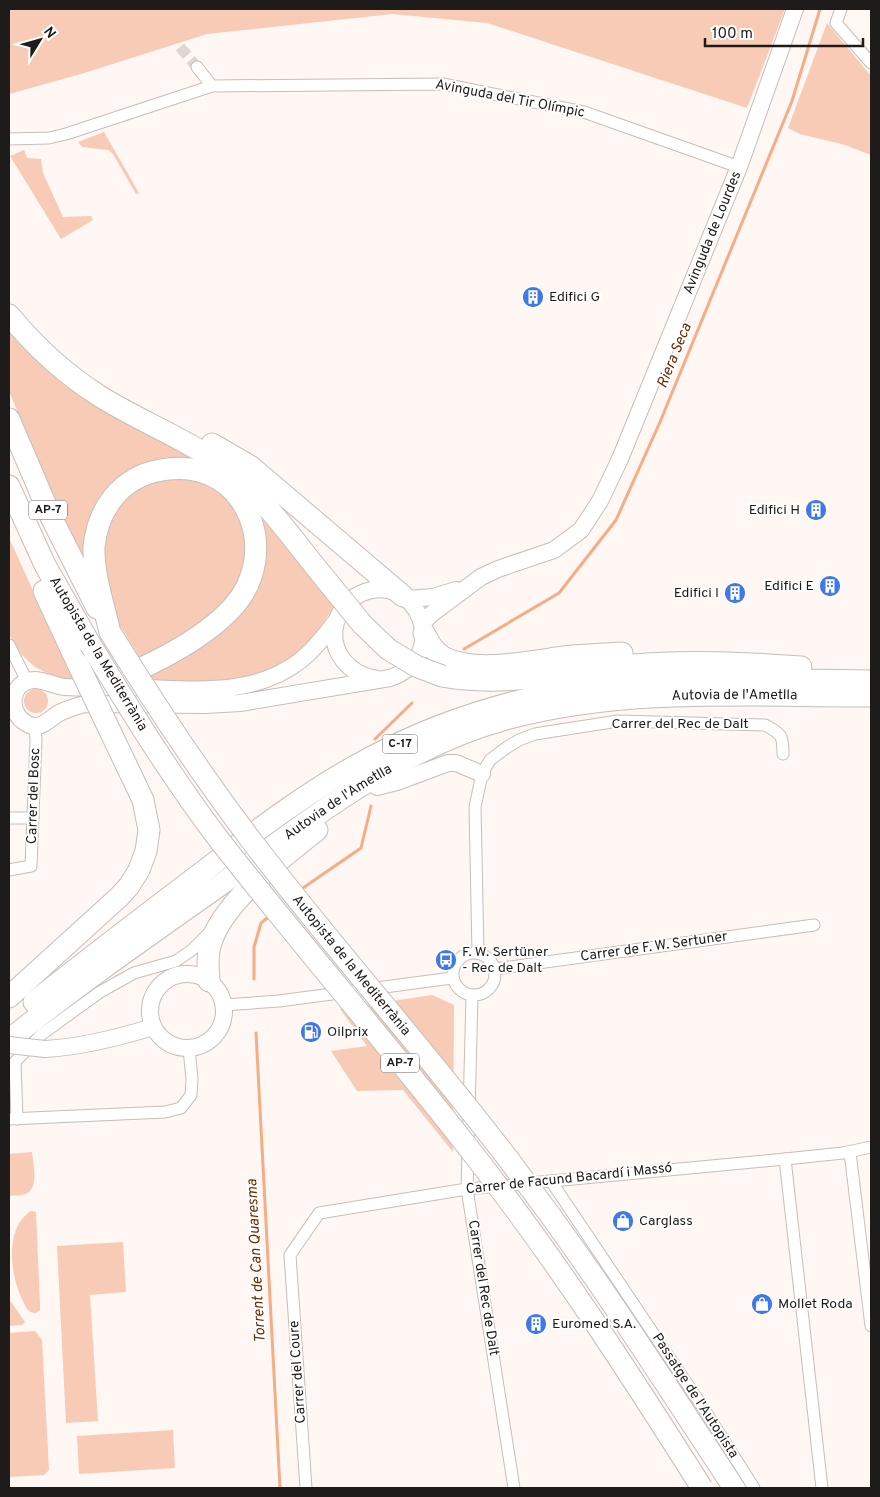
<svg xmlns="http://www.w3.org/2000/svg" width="880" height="1497" font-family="Overpass,sans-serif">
  <rect width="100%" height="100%" fill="#fff7f3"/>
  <g fill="#f7cbb5">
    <path d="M9,9H785L747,108L487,23L392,14L207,34L81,74L9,94Z"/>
    <path d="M827,23L871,76V155L845,145L800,134L788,128Z"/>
    <path d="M104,132L139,193L136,194L113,154L108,150L82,147L78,142Z"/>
    <path d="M24,150L27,158L41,159L43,173L63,217L91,216L93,220L61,239L10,156Z"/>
    <path d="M9,321L239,484L336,603L310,644L289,664L258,678L156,685L147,670L228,621L258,521L183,461L96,513L83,555L57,507L9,391Z"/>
    <path d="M185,474L231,497L249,539L248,566L216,614L182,636L140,658L116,619L109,592L102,548L105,530L130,489Z"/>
    <path d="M9,538L74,680L56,678L35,667L22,655L9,635Z"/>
    <circle cx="36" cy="701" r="12"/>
    <path d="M432,995L454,1005L453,1152L403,1090L357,1091L331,1051L367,1046L340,1009Z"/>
    <path d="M32,1152C33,1164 40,1189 25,1194C21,1196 14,1195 9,1196V1154Z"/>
    <path d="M31,1211L36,1212L40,1305V1310L36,1313C28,1313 26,1308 23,1301C10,1276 4,1228 31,1211Z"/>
    <path d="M123,1242L126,1292L90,1295L98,1421L66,1423L57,1246Z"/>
    <path d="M9,1299L25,1322L22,1325L9,1326Z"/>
    <path d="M35,1331L42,1340L49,1470L44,1475L9,1477V1333Z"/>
    <path d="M173,1430L175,1468L79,1474L77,1436Z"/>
  </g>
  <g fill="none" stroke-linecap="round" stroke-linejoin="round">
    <g stroke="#f6ac86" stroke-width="3">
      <path d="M464,649L559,593L616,520L660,422L792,101L820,9"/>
      <path d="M375,739L412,703"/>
      <path d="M300,890L361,848L371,806"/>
      <path d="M254,979V947L261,923L271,915"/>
      <path d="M256,1033L280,1488"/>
    </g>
    <path stroke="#ddd6d2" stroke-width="11" stroke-dasharray="11 5.5" stroke-linecap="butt" d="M180,47L197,67"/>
    <g stroke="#c5beba" stroke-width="13">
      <g id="street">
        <path d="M841,9L836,23L871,63"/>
        <path d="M197,67L212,86"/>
        <path d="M9,139L49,138L66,134L212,86L443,84L584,112L739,167"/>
        <path d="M9,645L24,675L25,683"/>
        <path d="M9,818H33"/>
        <path d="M9,870L31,866L36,739L34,726"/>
        <circle cx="474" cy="974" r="21"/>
        <path d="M478,953L475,807L482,774L490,760L506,748L519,740L535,734L618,721L765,725C781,734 783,734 783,754"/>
        <path d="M495,969L814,925"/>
        <path d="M472,996L467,1189L514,1488"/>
        <path d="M224,1005L279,1001L452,978"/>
        <path d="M15,1062L17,1119"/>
        <path d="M9,1068L42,1034L100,992L134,973L176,961L192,950L210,932"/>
        <path d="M9,1119L165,1112L181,1108L191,1095L192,1079L189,1049"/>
        <path d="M850,1152L871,1326"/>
        <path d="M785,1159L822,1488"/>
        <path d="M551,1181L702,1406L754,1488"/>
        <path d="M306,1488L290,1255L319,1213L467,1189L785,1159L843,1153L871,1147"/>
      </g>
    </g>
    <g stroke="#c5beba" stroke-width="18">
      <g id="secondary">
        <path d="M407,599L433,597L456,590"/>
        <path d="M337,620C326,634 315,649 301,660C257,695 201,690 148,688C132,688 115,686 99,687C87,687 76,688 65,687C54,686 45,680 35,680C11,680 6,712 26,723C39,732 48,720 59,713C67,709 75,707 84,704L205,705L240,703L390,678C454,656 416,568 360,594C349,599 340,610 336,622C328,651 349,675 377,679"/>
        <path id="s1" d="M422,623L434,612L481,577L498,569L554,550L581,530L600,501L620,459L739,167L795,9"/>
        <path d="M377,787L397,782L448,763H456L482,774"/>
        <circle cx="187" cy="1011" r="37"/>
        <path d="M45,1049C82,1047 117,1038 153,1027"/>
      </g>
    </g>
    <g stroke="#c5beba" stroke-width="23">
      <g id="highway">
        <path d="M9,315C34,345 65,374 98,395C137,420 180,436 218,462C263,494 292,539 327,581"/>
        <path d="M9,419L50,515L97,608"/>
        <path d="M212,444L250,466L403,596"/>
        <path d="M9,486L45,565L90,644"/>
        <path d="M44,591L78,664"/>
        <path d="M362,624L388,649"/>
        <path d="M424,633C429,642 433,651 443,657C476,675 535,660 572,656C588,655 605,654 622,653"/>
        <path d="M442,676C506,688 569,671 632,665C688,660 745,663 801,667"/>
        <path d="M99,687C142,669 200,643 232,608C283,553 247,460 168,469C148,471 132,478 118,492C104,507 96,526 94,547C93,573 104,607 110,632"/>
        <path d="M209,981C208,969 207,957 210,946C221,903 283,857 317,830"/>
        <path d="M9,997L119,897L129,886L139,870"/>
        <path d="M34,1002C90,958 147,914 204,871C257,830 311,789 370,758C437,722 512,699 587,687C624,681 661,681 698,680C756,679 814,680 871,681"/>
        <path id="s2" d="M9,1040C78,984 151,934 223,883C312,818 398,749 506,719C625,687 749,696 871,696"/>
      </g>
    </g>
    <use href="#street" stroke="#fff" stroke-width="11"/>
    <use href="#secondary" stroke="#fff" stroke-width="16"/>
    <use href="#highway" stroke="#fff" stroke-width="21"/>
    <g stroke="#c5beba" stroke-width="18" stroke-linecap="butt">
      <path id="secondary-bridge" d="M9,1045L45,1049"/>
    </g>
    <g stroke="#c5beba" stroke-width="23" stroke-linecap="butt">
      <g id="highway-bridge">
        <path d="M327,581L362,624"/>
        <path id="s3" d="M110,632C155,705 202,776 254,844C340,957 436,1062 521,1176C597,1276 665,1383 734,1488"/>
        <path d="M90,644C131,711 172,778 220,841C303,947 392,1049 474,1155C557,1261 630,1374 702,1488"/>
        <path d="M388,649L416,666L442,676"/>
        <path d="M78,664L143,800L149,830L146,851L139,870"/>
      </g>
    </g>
    <use href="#secondary-bridge" stroke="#fff" stroke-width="16"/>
    <use href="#highway-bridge" stroke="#fff" stroke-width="21"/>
  </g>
  <defs>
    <g id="building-disc" transform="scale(1.125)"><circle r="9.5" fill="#4078e8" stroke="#fff"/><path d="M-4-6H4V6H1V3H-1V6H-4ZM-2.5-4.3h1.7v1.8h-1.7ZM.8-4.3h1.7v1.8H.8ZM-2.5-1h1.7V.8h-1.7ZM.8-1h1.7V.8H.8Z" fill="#fff"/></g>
    <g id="bus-disc" transform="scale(1.125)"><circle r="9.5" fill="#4078e8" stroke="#fff"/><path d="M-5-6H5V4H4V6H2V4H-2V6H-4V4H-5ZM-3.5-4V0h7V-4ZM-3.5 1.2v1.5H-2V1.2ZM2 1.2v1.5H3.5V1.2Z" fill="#fff"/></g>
    <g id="fuel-disc" transform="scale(1.125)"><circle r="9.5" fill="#4078e8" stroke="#fff"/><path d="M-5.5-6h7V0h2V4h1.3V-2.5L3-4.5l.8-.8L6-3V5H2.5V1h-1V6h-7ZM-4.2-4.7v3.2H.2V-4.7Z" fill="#fff"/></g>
    <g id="shop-disc" transform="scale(1.125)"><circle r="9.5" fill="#4078e8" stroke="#fff"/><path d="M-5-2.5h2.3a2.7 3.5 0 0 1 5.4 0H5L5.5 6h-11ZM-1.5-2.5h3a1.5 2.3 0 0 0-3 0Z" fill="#fff"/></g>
  </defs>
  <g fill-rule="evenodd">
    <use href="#building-disc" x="533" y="297"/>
    <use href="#building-disc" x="816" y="510"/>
    <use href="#building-disc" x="830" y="586"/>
    <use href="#building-disc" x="735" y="593"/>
    <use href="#bus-disc" x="446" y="960"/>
    <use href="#fuel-disc" x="311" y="1032"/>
    <use href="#shop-disc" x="623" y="1221"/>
    <use href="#shop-disc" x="762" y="1304"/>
    <use href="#building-disc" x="536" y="1324"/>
  </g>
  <g text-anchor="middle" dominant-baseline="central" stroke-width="4" stroke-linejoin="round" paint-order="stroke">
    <g fill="#fff" stroke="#62605f" stroke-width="1">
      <rect x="29" y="500.5" width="38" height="19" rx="4"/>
      <rect x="382.5" y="734.5" width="35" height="19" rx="4"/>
      <rect x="381" y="1053.5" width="38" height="19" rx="4"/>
    </g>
    <g font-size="12" font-weight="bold" fill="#1e1c1a">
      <text x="48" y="510">AP-7</text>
      <text x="400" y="744">C-17</text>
      <text x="400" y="1063">AP-7</text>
    </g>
    <g font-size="14" fill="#1e1c1a" stroke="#fff">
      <text transform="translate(510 99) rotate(11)">Avinguda del Tir Olímpic</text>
      <text stroke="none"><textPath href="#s1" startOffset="512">Avinguda de Lourdes</textPath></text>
      <text transform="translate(98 654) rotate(59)">Autopista de la Mediterrània</text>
      <text stroke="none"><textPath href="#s2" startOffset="825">Autovia de l'Ametlla</textPath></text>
      <text x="680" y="724">Carrer del Rec de Dalt</text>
      <text transform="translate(34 796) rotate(-88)">Carrer del Bosc</text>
      <text stroke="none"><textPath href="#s2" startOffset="406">Autovia de l'Ametlla</textPath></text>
      <text transform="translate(654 947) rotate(-8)">Carrer de F. W. Sertuner</text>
      <text stroke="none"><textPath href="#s3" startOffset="412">Autopista de la Mediterrània</textPath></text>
      <text transform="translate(569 1179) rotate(-6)">Carrer de Facund Bacardí i Massó</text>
      <text transform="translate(483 1288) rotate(81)">Carrer del Rec de Dalt</text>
      <text transform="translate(298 1372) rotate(-94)">Carrer del Coure</text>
      <text transform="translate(695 1396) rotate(57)">Passatge de l'Autopista</text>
    </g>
    <g font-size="14" fill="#1e1c1a" stroke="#fff" text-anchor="start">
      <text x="549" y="297">Edifici G</text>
      <text x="800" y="510" text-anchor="end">Edifici H</text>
      <text x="814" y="586" text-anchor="end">Edifici E</text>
      <text x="719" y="593" text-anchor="end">Edifici I</text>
      <text x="462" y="952">F. W. Sertüner<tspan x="462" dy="16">- Rec de Dalt</tspan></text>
      <text x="327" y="1032">Oilprix</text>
      <text x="639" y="1221">Carglass</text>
      <text x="778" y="1304">Mollet Roda</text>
      <text x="552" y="1324">Euromed S.A.</text>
    </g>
    <g font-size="15" font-style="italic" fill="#6d2c00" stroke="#fff">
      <text transform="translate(675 356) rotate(-68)">Riera Seca</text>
      <text transform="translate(257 1261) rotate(-93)">Torrent de Can Quaresma</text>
    </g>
  </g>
  <rect width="880" height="1497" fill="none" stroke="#1e1c1a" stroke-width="20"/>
  <g transform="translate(40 40) rotate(53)" stroke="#ffffff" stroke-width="4" paint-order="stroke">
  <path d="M0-4L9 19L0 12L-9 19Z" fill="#1e1c1a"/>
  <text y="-8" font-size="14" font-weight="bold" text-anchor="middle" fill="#1e1c1a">N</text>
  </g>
  <path d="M705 38v8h158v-8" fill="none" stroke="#1e1c1a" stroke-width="2.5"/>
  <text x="712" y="38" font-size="15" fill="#1e1c1a" stroke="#ffffff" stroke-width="4" paint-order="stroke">100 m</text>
</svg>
